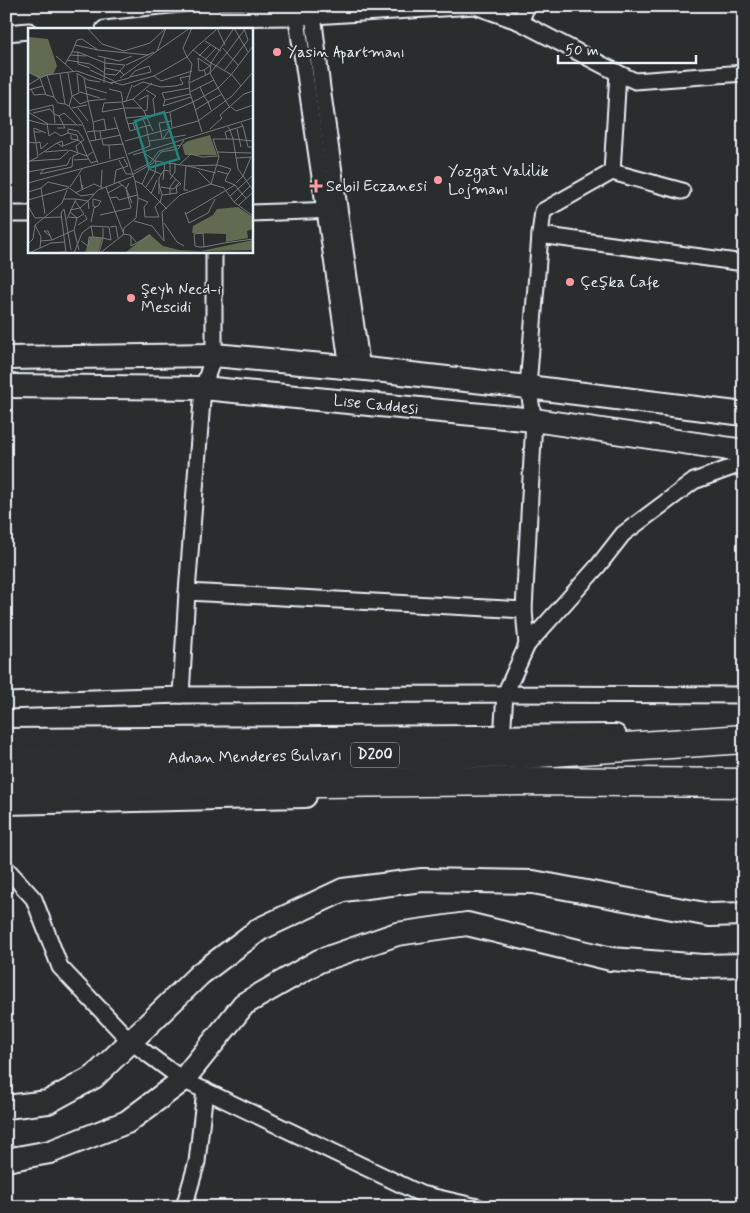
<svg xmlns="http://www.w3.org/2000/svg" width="750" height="1213" font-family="Mynerve,sans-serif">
  <rect width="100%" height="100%" fill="#2a2d2e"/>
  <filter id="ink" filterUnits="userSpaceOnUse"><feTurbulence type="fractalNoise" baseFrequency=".02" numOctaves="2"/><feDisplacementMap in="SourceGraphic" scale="10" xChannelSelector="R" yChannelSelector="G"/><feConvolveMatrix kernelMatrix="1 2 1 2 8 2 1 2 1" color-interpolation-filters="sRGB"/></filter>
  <g filter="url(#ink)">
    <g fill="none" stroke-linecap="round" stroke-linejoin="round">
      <g stroke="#e8f1f8" stroke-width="19">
        <g id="street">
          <path d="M210,6L211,18L297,17L475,6L520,22L527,6"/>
          <path d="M295,6L348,368"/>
          <path d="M312,6L322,88L362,369"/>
          <path d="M520,22L618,73L635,81L744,73"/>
          <path d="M104,29L211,18V29"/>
          <path d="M6,33L29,31"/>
          <path d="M612,172L682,191"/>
          <path d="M251,213L335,210"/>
          <path d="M6,214H29"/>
          <path d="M540,235L543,211L612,172L618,73"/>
          <path d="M187,592L203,388L214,355V251"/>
          <path d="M524,610L534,420L528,387L540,235L744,263"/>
          <path d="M527,645L505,694L744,695"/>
          <path d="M181,695L505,694L502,737"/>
          <path d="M6,701L181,695L187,592L524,610L527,645L598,566L623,534L694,481L744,463"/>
          <path d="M6,868L34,899L60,967L130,1041L183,1080L421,1194L478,1207"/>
          <path d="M184,1207L197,1162L205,1090"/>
        </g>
      </g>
      <g stroke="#e8f1f8" stroke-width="26">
        <g id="secondary">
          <path d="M6,358L214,355L366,369L528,387L744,414"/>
          <path d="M6,386L203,388L534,420L744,451"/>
          <path d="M6,740L615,736"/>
          <path d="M6,803L305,796"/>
          <path d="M6,1107L48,1102L94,1077L200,974L260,929L343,890L422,880L533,882L710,915L744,914"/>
          <path d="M6,1160L50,1152L127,1122L183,1080L244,1004L319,961L397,934L467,924L611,959L703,966L744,965"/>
        </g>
      </g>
      <g stroke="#e8f1f8" stroke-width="31">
        <g id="highway">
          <path d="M6,760L538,753L744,739"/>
          <path d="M6,786L520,781L744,783"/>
        </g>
      </g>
      <use href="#street" stroke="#2a2d2e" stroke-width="15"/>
      <use href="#secondary" stroke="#2a2d2e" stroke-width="22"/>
      <use href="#highway" stroke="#2a2d2e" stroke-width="28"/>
    </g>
  </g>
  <g fill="#ff9aa2" stroke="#2a2d2e" stroke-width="2">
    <circle cx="277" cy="52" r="5"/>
    <circle cx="438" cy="180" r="5"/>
    <path d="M313.5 178.5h5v5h5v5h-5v5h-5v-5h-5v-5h5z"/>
    <circle cx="570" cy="282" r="5"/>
    <circle cx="131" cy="298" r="5"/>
  </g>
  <g text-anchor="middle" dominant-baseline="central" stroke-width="4" stroke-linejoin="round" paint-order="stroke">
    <rect fill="#2a2d2e" stroke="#afb6bb" stroke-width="1" x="351" y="742.5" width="48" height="25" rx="4"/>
    <g font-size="15" font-weight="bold" fill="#e8f1f8">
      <text x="375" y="755">D200</text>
    </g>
    <g font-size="16" fill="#e8f1f8" stroke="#2a2d2e" text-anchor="start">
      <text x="287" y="52">Yasin Apartmanı</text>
      <text x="448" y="171">Yozgat Valilik<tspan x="448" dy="18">Lojmanı</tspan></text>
      <text x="326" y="186">Sebil Eczanesi</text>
      <text x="580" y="282">Çeşka Cafe</text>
      <text x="141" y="289">Şeyh Necd-i<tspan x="141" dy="18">Mescidi</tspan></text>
    </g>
    <g font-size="16" fill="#e8f1f8" stroke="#2a2d2e">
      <text transform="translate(376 405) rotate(6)">Lise Caddesi</text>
      <text transform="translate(255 757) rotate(-1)">Adnan Menderes Bulvarı</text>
    </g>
  </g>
  <g transform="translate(28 28)">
    <rect width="225" height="225" fill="#2a2d2e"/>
    <path d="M1,9L20,11L29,38L25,46L11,50L0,44ZM182,107L189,127H157L154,117L160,113ZM210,179L225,189V201L219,203L220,210L198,214V206L164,205L165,198L185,187L189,181ZM121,206L135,218L151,222L173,223L225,212V222L97,225ZM62,209L74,210L70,225H57Z" fill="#616b51"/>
    <path fill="none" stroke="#767b7f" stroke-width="1" d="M68,0L60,1L74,16L96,23L122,15L138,0M138,0L129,23L162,0M164,0L155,20L159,29L126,48L133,53L164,43M189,0L197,17M206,0L183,35L204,47L213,58M206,0L220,24M177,13L193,23M195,20L199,25L217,1M70,22L120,27M165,22L188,2M44,24L49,12L54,11L70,22L47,17M50,24L77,35L97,37L92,43L77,40M42,27L58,28M28,28L45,43M70,28L91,33L104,28M171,28L182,17M39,32L62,36L77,45M177,32L188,20M37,36L44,24H50V36L62,40M98,37L126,24M210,37L199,25L182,45L190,60L203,47L225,18M62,42L86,53M196,43L220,12L216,1M0,44L12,50L19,47M40,45L44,68L51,65L49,45M50,46L60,52L72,54M77,46L88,47L92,43L96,47L92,50M96,47L129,23M102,49L123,44M56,50L60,73L78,71M85,54L94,57L126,48M76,55L77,30M82,55L101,50L107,43L121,38L123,44M161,55L178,47L176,42L171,43L170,30L182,38L176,42M0,57L12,50L18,67L26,69L19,47L49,43L85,56M58,59L79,65M105,59L115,54L133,59L147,58L155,56L152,50L162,48M172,59L186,52M3,61L6,67L18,66M81,61L93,64L95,74L105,71L124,55M0,62L15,58M52,64L72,70M162,64L172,59L176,68L165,74L162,65L161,54L164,36L159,29L165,22L183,35L182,45L178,47M162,66L137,72L135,78L163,69M194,66L180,74L176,68L190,60L202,80M26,69L30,75L37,76L32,46M105,71L116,83L119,82L120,67L111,72M137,72L134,65L162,60M98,73L104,57M94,74L96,80L74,84L76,75ZM37,76L41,78L44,68L52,76L60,73L65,94M41,78L55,96M203,79L208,83L225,77M44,80L59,77M50,80L60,93M114,80H96L98,90L127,87L125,71L128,68L118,62M167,82L180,74L183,82M0,83L25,77L26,86L31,88L37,100H29M116,83L125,103M0,84L20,96M142,84L165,74L174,104M5,85L22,81L26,86L27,95M127,87L142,84L144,99M192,87L216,66L225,63M31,88L36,85L48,96M86,89L107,153M98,90L100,96L105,95L107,101M0,92L15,96L55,97L70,135M105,95L115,91L118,98L123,97M19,96L21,108L27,104L33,108L40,105V101L50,103L56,112L53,114L59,128L65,124M100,96L102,103L118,98L121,113M215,98L220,119H225M200,99L202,102L209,100L215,98L213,95M182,101L194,90L192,87M209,101L213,119M72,103L90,100M6,104V100L18,105M59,104L66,103L65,94L76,91L78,102M40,105L49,107L50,112L43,111V107M134,110L131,95L143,93M135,111L158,107M199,111L197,104L202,102L205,111H185L191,129L183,156L196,160L206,174M62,113L68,112L66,103H72L73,111L68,112M97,113L170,93L204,68L225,44M0,114L8,115L6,104H13M81,117L96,116M35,118L34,113L29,115L35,119M17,124L40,122M115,124L127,133L160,138M189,124L223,125M100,126L122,118L121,113L135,111L141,102M11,127L29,115M105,127L225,90M209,130L223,129L215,148L210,141L205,111L225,113M82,131L81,117H75L74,111L93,107M46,132L61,131M91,132L98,146H106L125,135L133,124L150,121L156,112M2,133L32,131L42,122L59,128L63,135L69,133M0,134L10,129L8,115L12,114L13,121L20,115M152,136L163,126L174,129L190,128M158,138L156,162H160M16,141L12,146L44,139L45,128L50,126L48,118L53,114L50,112L35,118M106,143L122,135L131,123L152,117M189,143L200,146L197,153L207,157M0,144L39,137L43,129M188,145L160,138L190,137L203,141L200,146M52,147L54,161L55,157M225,147L210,161L214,166L206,174L225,188M142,151L147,144V135M135,152L137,134M90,154L98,160L104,175M0,155L97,129M208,155L215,148L225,162M86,156L88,142L100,138L96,131M114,156L121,141L133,146M131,156L134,167L132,175M42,159L54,141M73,159L74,142M78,159L80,165L94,157M118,159L127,145L128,133M133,159L145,161L153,156L142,146V134M13,160L20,154L41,159M0,164L13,160L17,186M47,165L66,156L75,160M80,165L95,204M123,166L129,152M131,166V150L136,142L141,143M134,167L149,165L148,158L152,154M142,167V159L148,151M82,170L89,169L91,172L109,167M110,170L107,153L114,156L139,181M218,170L214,166L222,158M36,171H48L39,191M48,171L60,173L52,180L56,186L49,190L46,202L51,222M0,172L41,160L53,168L66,166M211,177L225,164M0,178L7,190L34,189M61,181L60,173L70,162L106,148M42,182L52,180L47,173M157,184L161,195L180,185L187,171M158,186L207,157L210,161L202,168M72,187L103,180L98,161L101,155M41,189L49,190L42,184M106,193L124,198L136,213L134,184L152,167L183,156L170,143M63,194L66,180L67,179L70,178L73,173L65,171V178L67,179L68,180M136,195L149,214L156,218M7,197L34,175L39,162M50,197L59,191L57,187M82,199L88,198L90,210M75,200V210L83,212M95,206L102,207L108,214M22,208L16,203H20L24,212M103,208V218L123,207M65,209L75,210L71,225M13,213L24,212L46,202M53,213L60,218L61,209H65L63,198M0,216L5,211L7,197L13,209L12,220M176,219L175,205L166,206L167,218L171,219H176L196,215L225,211M1,225L23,215L37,214M20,225L38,224M38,225L33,185L36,181L43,222M46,225L54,205L63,198L81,199L83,212M72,225L95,207L96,200L108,190L110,170L120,174L116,179L117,189H131L127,179L131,174"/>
    <path fill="#25827c" fill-opacity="0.15" stroke="#25827c" stroke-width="2.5" d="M136,84L151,131L121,140L107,93Z"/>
    <rect width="225" height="225" fill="none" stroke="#e8f1f8" stroke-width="2.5"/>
  </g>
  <rect width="750" height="1213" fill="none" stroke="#2a2d2e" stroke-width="25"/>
  <rect x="12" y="12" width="725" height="1188" fill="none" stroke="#e8f1f8" stroke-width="2" filter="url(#ink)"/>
  <path d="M558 55v8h138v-8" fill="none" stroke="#e8f1f8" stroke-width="2.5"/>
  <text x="565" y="55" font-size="15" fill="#e8f1f8" stroke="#2a2d2e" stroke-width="4" paint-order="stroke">50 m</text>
</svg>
